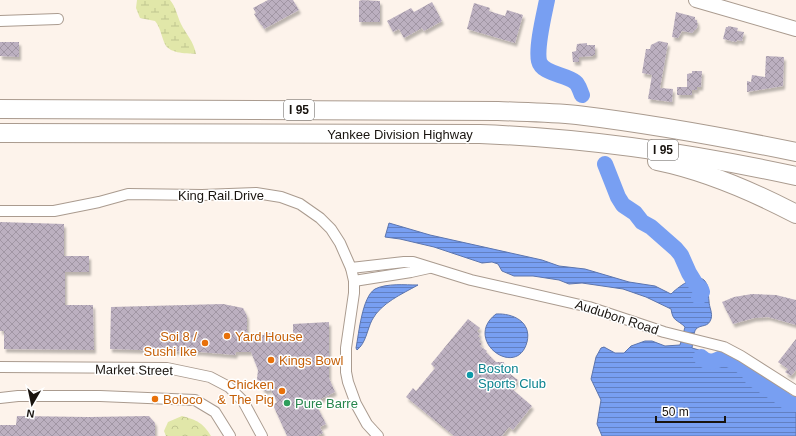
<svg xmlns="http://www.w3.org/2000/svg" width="796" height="436" font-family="Helvetica,sans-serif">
  <defs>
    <pattern id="wetland-marsh" width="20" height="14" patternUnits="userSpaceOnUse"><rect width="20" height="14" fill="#e1e7a9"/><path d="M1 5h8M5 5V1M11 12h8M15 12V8" fill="none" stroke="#c0c590"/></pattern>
    <pattern id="park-crowns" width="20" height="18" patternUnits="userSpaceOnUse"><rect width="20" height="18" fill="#e1e7a9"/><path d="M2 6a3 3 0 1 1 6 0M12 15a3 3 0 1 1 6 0" fill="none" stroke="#c0c590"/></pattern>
    <pattern id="water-rules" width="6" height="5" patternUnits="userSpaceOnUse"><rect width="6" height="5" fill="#789ff2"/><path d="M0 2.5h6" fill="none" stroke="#6280c2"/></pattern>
    <pattern id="building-cross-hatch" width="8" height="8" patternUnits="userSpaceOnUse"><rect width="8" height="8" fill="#bcb0c0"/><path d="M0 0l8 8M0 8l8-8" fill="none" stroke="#a196a4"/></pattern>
    <filter id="shadow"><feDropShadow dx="2" dy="3.5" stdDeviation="1" flood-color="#0004"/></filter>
  </defs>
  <rect width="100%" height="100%" fill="#fdf3eb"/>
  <path fill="url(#wetland-marsh)" d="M137,0H170C176,7 177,16 181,24C186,34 194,42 196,54C185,53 168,54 164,42C161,34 160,27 155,21L140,18L136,8Z"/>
  <path fill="url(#park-crowns)" d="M182,416C197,420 203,423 211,436H166L164,431L168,422Z"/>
  <g fill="url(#water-rules)" stroke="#5c75ae">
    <path d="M389,223L430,235L542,260L559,266L585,269L629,282L655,286L671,294C677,288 696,273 704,280C709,285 708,294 709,301C709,307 713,313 711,319C708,328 701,324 696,329C693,333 693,343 692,348L699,350L703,355H712L746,370L763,382L772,386L796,406V436H602L597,424L601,400L591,379L596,357L601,348L604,347L615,353H624L631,346L645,341H652L665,346L680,345L685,327C677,319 673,322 671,309L646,297L623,289L582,283L569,284L559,280L533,276H514L502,271L498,264L492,262L482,263L434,247L400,239L385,237Z"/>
    <path d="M418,285C402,294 381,303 372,320C367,330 366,343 357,350L356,348C359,333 362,297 375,289C387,283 405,285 418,285Z"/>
    <path d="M496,314C513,313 532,322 527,342C517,380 462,340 496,314Z"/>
  </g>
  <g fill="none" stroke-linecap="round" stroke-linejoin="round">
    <g stroke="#789ff2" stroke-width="16">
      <path d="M547,0C544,15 536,47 539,61C542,74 565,74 575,82C579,85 580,91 582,95"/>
      <path d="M605,164L618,197L623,205L635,213L642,222L651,227L676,249L681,255L689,273L697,286L701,289L702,292L699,297"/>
      <path d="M701,357C709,365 716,361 724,357L739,364L748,371L752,378L778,395L790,404H796"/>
    </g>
  </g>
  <g fill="url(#building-cross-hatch)" filter="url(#shadow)">
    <path d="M268,0H293L299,10L264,29L262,25H261L254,14L256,13L253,8Z"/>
    <path d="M362,0L380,1V22H359V1Z"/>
    <path d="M432,2L442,21L424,31L422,28L404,38L399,29L393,32L387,21L411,8L414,12Z"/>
    <path d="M474,3L490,8L489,11L505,16L507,10L523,15L515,43L467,29Z"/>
    <path d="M676,12L695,17V20H697V23H698L697,28L692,33L682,31L678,38L672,37Z"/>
    <path d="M728,26L738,28L737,31L744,32L742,41L737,40L736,42L723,39L726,27H728Z"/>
    <path d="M659,41L668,43L660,88L673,89L672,102L648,99L652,75L642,73L646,49H650L651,45Z"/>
    <path d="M0,42H19V57L0,56Z"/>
    <path d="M587,43V45H595V55H593V56L579,57V62H573L572,52L576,51L577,44Z"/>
    <path d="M766,56L784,57L783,86L747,92V81L751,82L752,75L765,77Z"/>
    <path d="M692,71H702L701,87H697V90H692V95H677V87H687V74L692,73Z"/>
    <path d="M0,222L64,224V256H89V272H65V305H93L94,350L4,349V331H0Z"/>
    <path d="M752,294L776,295L796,300V325L768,317L754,318L733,324L722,302L734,297Z"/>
    <path d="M223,304L243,308L247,316V334L264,335V333L293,334V324L329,322V378L335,392L315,402L326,424L320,427L323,433L317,436H287L273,405L277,402L271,390L264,391L257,379L258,370L251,352H236L235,355L200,352L110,349L111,307Z"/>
    <path d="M468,319L480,328L477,331L480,334L478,336L481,339L479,341L482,344L480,346L487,351L486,352L496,362H504L505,370L518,380L511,388L532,406L513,430L509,427L502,436H454L406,397L413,388L416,391L435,368L431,364Z"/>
    <path d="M796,339V370L791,376L785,372L788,369L778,362Z"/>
    <path d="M17,416L89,417L149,416L155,423V436H0V425H16Z"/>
  </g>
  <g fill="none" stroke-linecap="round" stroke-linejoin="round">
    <g stroke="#aa9b8f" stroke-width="12">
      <g id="street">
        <path d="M0,21L58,19"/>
        <path d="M0,211H54L99,202L128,194L202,195L256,193L281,197L300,204L320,218L331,229L340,243L351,268L354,281V293L346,348V372L348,382L356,404L367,424L378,436"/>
        <path d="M351,268L404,262H413L471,280L589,307L664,332L724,347L741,356L796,391"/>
        <path d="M354,281L411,272L429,268"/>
        <path d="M0,367L167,368L210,377L229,387L243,401L262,436"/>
        <path d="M0,398L18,396H100L195,400L215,412L230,436"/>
      </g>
    </g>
    <g stroke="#aa9b8f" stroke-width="16">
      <path id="secondary" d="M696,0L796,29"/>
    </g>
    <g stroke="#aa9b8f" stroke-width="20">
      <g id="highway">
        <path d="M0,109L498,111C524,112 551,112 577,115C651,124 723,137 796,152"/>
        <path d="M0,133L480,134C589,138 690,153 796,176"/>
        <path d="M657,161C706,171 752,191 796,214"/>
      </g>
    </g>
    <use href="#street" stroke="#fff" stroke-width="10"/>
    <use href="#secondary" stroke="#fff" stroke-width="14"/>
    <use href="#highway" stroke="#fff" stroke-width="18"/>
  </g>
  <g fill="#e8710a" stroke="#fff" stroke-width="1.5">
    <circle cx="227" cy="336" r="4"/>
    <circle cx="205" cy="343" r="4"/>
    <circle cx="271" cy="360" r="4"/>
    <circle cx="282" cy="391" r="4"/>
    <circle cx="155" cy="399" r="4"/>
  </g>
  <circle fill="#0f9aa8" stroke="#fff" stroke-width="1.5" cx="470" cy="375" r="4"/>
  <circle fill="#2e9e5b" stroke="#fff" stroke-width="1.5" cx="287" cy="403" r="4"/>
  <g text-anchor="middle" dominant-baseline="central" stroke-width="3" stroke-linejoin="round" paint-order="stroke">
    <g fill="#fff" stroke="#5e5a57" stroke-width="1">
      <rect x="284" y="100" width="30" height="20" rx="3"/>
      <rect x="648" y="140" width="30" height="20" rx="3"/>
    </g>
    <g font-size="12" font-weight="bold" fill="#19140f">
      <text x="299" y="110">I 95</text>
      <text x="663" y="150">I 95</text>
    </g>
    <g font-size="13" fill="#19140f" stroke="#fff">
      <text x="400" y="134">Yankee Division Highway</text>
      <text x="221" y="195">King Rail Drive</text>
      <text transform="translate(617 317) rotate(18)">Audubon Road</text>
      <text transform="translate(134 370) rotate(1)">Market Street</text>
    </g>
    <g font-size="13" fill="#c56008" stroke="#fff" text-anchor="start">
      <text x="197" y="336" text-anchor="end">Soi 8 /<tspan x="197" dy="15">Sushi Ike</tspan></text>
      <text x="235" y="336">Yard House</text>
      <text x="279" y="360">Kings Bowl</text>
      <text x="274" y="384" text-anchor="end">Chicken<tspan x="274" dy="15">&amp; The Pig</tspan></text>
      <text x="163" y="399">Boloco</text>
    </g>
    <g font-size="13" fill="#0d838f" stroke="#fff" text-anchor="start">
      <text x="478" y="368">Boston<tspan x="478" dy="15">Sports Club</tspan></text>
    </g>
    <g font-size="13" fill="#27864d" stroke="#fff" text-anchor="start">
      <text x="295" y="403">Pure Barre</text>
    </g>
  </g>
  <g transform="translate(32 404) rotate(189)" stroke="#ffffff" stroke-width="3" paint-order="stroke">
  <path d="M0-3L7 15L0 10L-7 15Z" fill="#19140f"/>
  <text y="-6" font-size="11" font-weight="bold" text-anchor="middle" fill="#19140f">N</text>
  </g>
  <path d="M656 416v6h69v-6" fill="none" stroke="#19140f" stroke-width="2"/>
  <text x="662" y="416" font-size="12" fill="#19140f" stroke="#ffffff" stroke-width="3" paint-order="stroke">50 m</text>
</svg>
